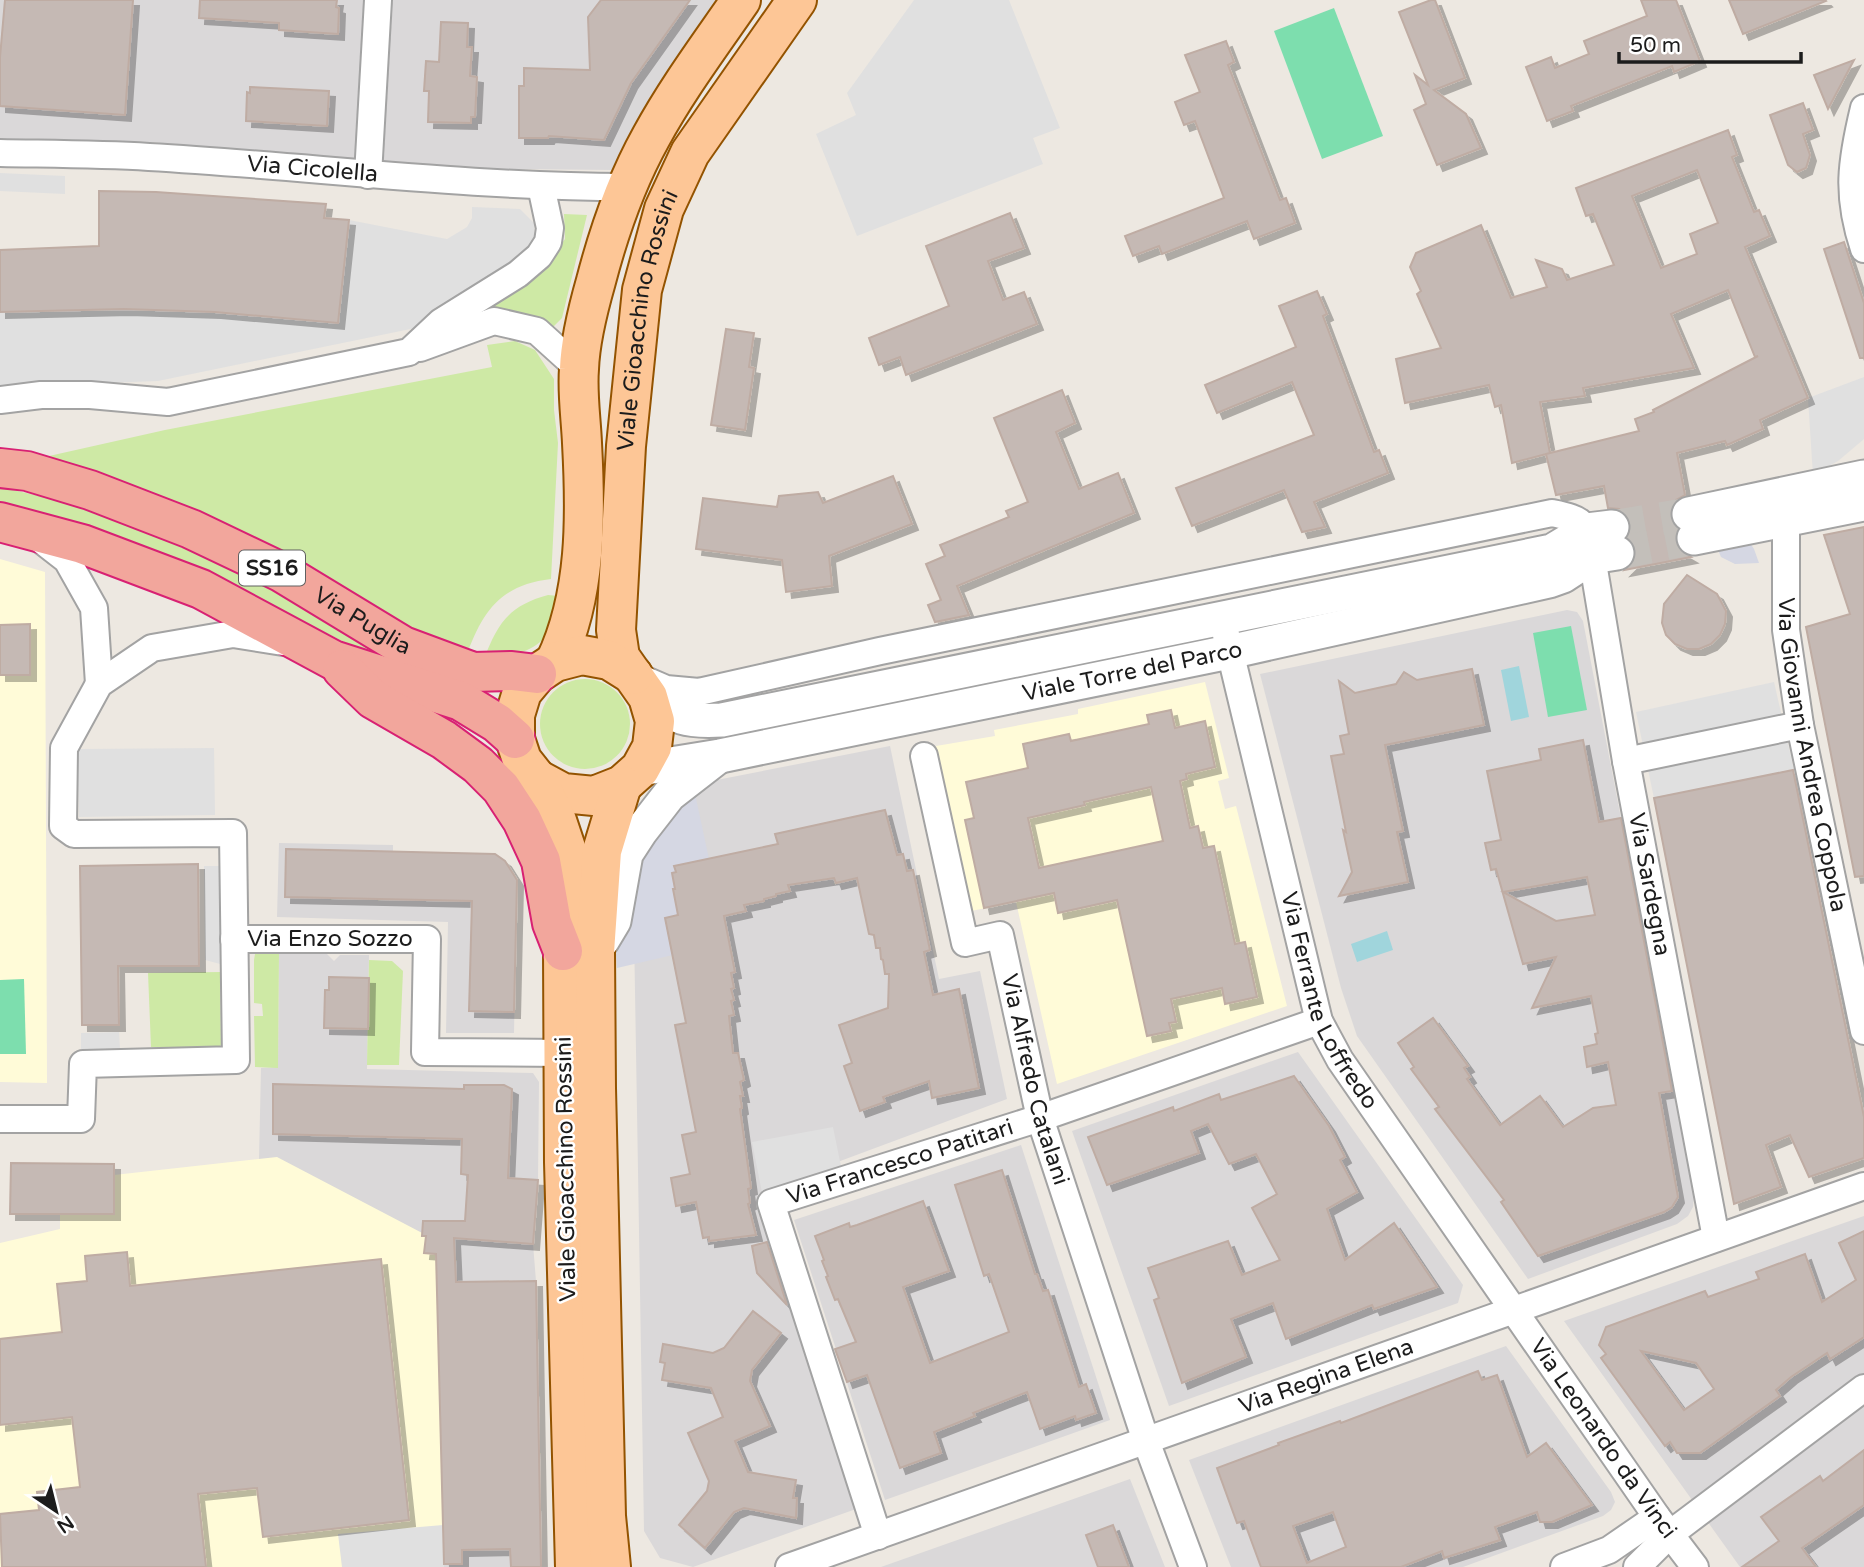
<svg xmlns="http://www.w3.org/2000/svg" width="1864" height="1567" font-family="'Varela Round',sans-serif">
  <defs>
    <filter id="shadow"><feDropShadow dx="6" dy="6" stdDeviation="0" flood-color="#0004"/></filter>
  </defs>
  <rect width="100%" height="100%" fill="#ede8e1"/>
  <g fill="#dad8d9">
    <path d="M0,0H726L615,170L384,168L153,142L0,140Z"/>
    <path d="M1567,610L1577,612L1583,621L1694,1197L1693,1207L1688,1216L1677,1224L1528,1279L1357,1036L1341,988L1260,674Z"/>
    <path d="M890,746L939,979L980,971L1007,1099L773,1186L856,1509L693,1567L660,1558L644,1531L633,871L686,786Z"/>
    <path d="M279,843L393,845V852L500,857L505,861L517,880L514,1033H446L448,922L277,917Z"/>
    <path d="M279,953L327,954L334,961L340,955H369L367,1069L533,1073L539,1082L538,1180L533,1244L536,1281L541,1567H444L436,1254L424,1253L277,1158L259,1160L261,1068L278,1067Z"/>
    <path d="M1298,1052L1463,1285L1458,1303L1169,1406L1072,1131Z"/>
    <path d="M1021,1145L1110,1420L885,1500L794,1220Z"/>
    <path d="M1864,1216V1567H1740L1564,1321Z"/>
    <path d="M1506,1346L1611,1492L1615,1502L1611,1510L1603,1516L1463,1567H1231L1189,1460Z"/>
    <path d="M1130,1479L1165,1567H881Z"/>
  </g>
  <g fill="#fffbd8">
    <path d="M0,559L45,572L47,1083L0,1082Z"/>
    <path d="M1205,682L1229,778L1218,781L1225,809L1236,806L1287,1006L1057,1084L1016,902L971,911L936,746L995,736L994,730L1078,714V709Z"/>
    <path d="M277,1157L426,1235L425,1253L436,1254L444,1567H0V1243L60,1229V1214H114V1175Z"/>
  </g>
  <g fill="#cee9a5">
    <path d="M564,214L587,215L562,318L550,330L457,327L553,255L565,239Z"/>
    <path d="M515,341L535,350L554,379V410L558,443L551,579C500,585 482,612 466,657L402,634L260,543L172,501L49,456L165,430L492,367L487,345Z"/>
    <path d="M0,487L96,509L211,551L425,668L358,649L255,597L82,526L0,501Z"/>
    <path d="M548,595L559,596C557,606 556,620 551,629C539,652 506,658 483,661C498,623 508,606 548,595Z"/>
    <circle cx="585" cy="724" r="45"/>
    <path d="M259,952L279,953L278,1068L255,1067L254,1016H263L262,1004L254,1003V960L255,954Z"/>
    <path d="M369,960L392,961L403,971L399,1065H367Z"/>
    <path d="M220,972L221,1045L217,1049L151,1047L148,973Z"/>
  </g>
  <g fill="#7ddeae">
    <path d="M1334,8L1383,136L1322,159L1274,31Z"/>
    <path d="M1571,626L1587,710L1548,717L1533,633Z"/>
    <path d="M24,979L26,1054H0V980Z"/>
  </g>
  <g fill="#e0e0e0">
    <path d="M914,0H1009L1060,128L1033,138L1043,164L857,236L816,134L856,115L847,93Z"/>
    <path d="M0,173L65,176V194L0,191Z"/>
    <path d="M472,207L520,209L534,223L535,239L527,252L425,326L158,381L0,387V312L124,309L215,312L337,323L349,220L447,239L467,227L472,218Z"/>
    <path d="M1864,377V439L1838,461L1813,475L1808,398Z"/>
    <path d="M1774,682L1794,770L1654,798L1636,712Z"/>
    <path d="M214,748L215,815L79,817L77,749Z"/>
    <path d="M204,866H224V965L205,960Z"/>
    <path d="M119,1032L120,1049H81V1033Z"/>
    <path d="M833,1127L843,1176L764,1203L752,1142Z"/>
    <path d="M443,1525L444,1567H342L338,1534Z"/>
  </g>
  <g fill="#d5d7e3">
    <path d="M1748,540L1754,549L1759,563L1735,564L1721,557L1716,545Z"/>
    <path d="M683,792L695,794L709,859L674,866L676,872L672,873L675,889L673,890L678,915L665,918L673,955L617,968L616,954L623,933L630,870Z"/>
  </g>
  <g fill="#a0d5dc">
    <path d="M1519,666L1529,717L1511,721L1501,670Z"/>
    <path d="M1387,931L1393,950L1357,962L1351,944Z"/>
  </g>
  <g fill="#c5b9b4" stroke="#bfaca3" stroke-width="2" fill-rule="evenodd" filter="url(#shadow)">
    <path d="M5,0H133L125,115L0,106V57Z"/>
    <path d="M200,0H337L336,7L339,8L338,34L279,30V23L199,18Z"/>
    <path d="M601,0H690L631,83L604,140L549,136L548,138H519V86H524V68L590,70L588,17Z"/>
    <path d="M1431,0H1435L1465,78L1434,90L1466,114L1481,148L1437,165L1414,110L1426,104L1415,75L1428,85L1399,12Z"/>
    <path d="M1641,0H1676L1700,61L1674,72L1672,66L1571,106L1573,111L1547,121L1526,67L1551,57L1555,68L1589,54L1584,41L1647,16Z"/>
    <path d="M1729,0H1825L1826,1L1743,34Z"/>
    <path d="M441,22L468,23L467,47H472L470,76L477,77L475,117H471V123L428,122L429,91H424L426,61L439,62Z"/>
    <path d="M1226,41L1234,62L1228,65L1280,200L1286,198L1295,223L1254,239L1247,221L1162,254L1159,246L1133,256L1125,236L1224,198L1195,121L1184,125L1175,102L1200,92L1185,55Z"/>
    <path d="M1854,60L1828,109L1814,75Z"/>
    <path d="M250,87L329,91L327,126L246,121L247,92L250,93Z"/>
    <path d="M1803,103L1813,130L1803,134L1810,155L1806,168L1797,172L1788,165L1770,115Z"/>
    <path d="M1728,130L1737,155L1732,157L1754,212L1759,210L1770,236L1745,247L1808,398L1760,420L1763,429L1727,445L1725,441L1677,453L1685,495L1676,500L1671,507L1670,517L1678,529L1675,541L1679,550L1691,557L1625,570L1635,560L1636,551L1632,541L1627,538L1631,525L1628,516L1619,509L1608,508L1604,486L1556,495L1546,454L1639,431L1635,419L1654,412L1653,410L1758,356L1755,357L1728,290L1671,314L1694,368L1583,388L1585,396L1540,402L1550,453L1512,463L1501,405L1495,407L1489,385L1405,403L1396,359L1441,348L1417,294L1421,291L1410,267L1416,253L1481,225L1511,298L1547,287L1536,260L1562,269L1567,280L1614,265L1593,214L1586,216L1576,188ZM1697,170L1718,223L1690,234L1697,254L1661,268L1632,196Z"/>
    <path d="M99,191L156,192L326,204L324,218L349,220L338,323L215,312L124,309L0,312V250L99,246Z"/>
    <path d="M1010,213L1024,248L988,261L1003,300L1024,292L1037,324L906,375L900,357L879,365L869,338L949,306L926,246Z"/>
    <path d="M1844,242L1864,303V358H1860L1824,249Z"/>
    <path d="M1317,291L1327,314L1323,316L1374,452L1379,450L1388,473L1314,502L1325,527L1302,532L1284,490L1192,526L1176,488L1314,435L1292,382L1217,413L1205,385L1296,347L1279,306Z"/>
    <path d="M726,329L754,333L749,367L754,368L745,430L711,425Z"/>
    <path d="M1062,390L1075,423L1056,432L1079,489L1118,473L1134,513L957,586L969,615L935,622L928,605L941,600L926,564L945,556L940,545L1009,517L1006,511L1028,502L994,418Z"/>
    <path d="M893,476L912,524L829,556L832,586L786,592L782,560L696,549L703,498L777,507L779,496L818,492L823,503Z"/>
    <path d="M1864,527V876L1855,877L1806,627L1850,614L1824,535Z"/>
    <path d="M1687,575L1717,594L1726,611L1725,624L1720,635L1711,644L1699,649H1687L1675,644L1666,635L1662,623L1664,604Z"/>
    <path d="M30,624V675H0V625Z"/>
    <path d="M1472,669L1484,725L1385,745L1403,831L1397,832L1408,882L1339,896L1352,872L1343,830L1346,832L1331,756L1344,754L1340,736L1349,734L1339,681L1355,693L1396,684L1404,672L1417,680Z"/>
    <path d="M1171,710L1175,728L1205,721L1215,767L1186,774L1187,779L1180,781L1190,828L1198,826L1203,848L1214,846L1235,944L1245,942L1257,997L1225,1004L1222,988L1171,999L1176,1022L1169,1023L1171,1031L1147,1036L1117,900L1058,913L1054,893L984,908L965,820L974,818L966,782L1028,768L1023,744L1069,734L1071,741L1149,724L1147,715ZM1151,787L1163,841L1039,868L1028,818L1085,805L1084,802Z"/>
    <path d="M1583,740L1599,822L1621,818L1672,1091L1659,1093L1678,1197L1672,1207L1664,1212L1538,1256L1501,1202L1504,1200L1435,1109L1439,1107L1411,1069L1414,1067L1398,1043L1433,1018L1468,1066L1464,1068L1470,1077L1467,1079L1500,1125L1540,1096L1563,1127L1593,1108L1616,1105L1608,1062L1587,1067L1584,1047L1597,1044L1595,1034L1598,1033L1591,996L1532,1008L1556,957L1523,964L1496,869L1491,870L1485,843L1501,840L1487,771L1541,760L1539,749ZM1587,877L1595,915L1556,921L1503,892Z"/>
    <path d="M1793,770L1864,1117V1158L1809,1177L1790,1135L1766,1145L1781,1187L1734,1204L1654,798Z"/>
    <path d="M885,810L897,855L903,854L907,871L913,870L930,950L924,952L933,995L959,989L979,1088L932,1098L929,1081L883,1097L885,1102L860,1111L844,1066L852,1063L839,1025L888,1008L889,974H885L883,960L881,959L880,948H876L874,935L869,934L857,878L836,883L834,878L788,885L790,891L776,894V896L764,899V901L744,905L746,911L724,916L735,972L731,973L734,988L731,989L734,1000L731,1001L734,1015L729,1016L733,1053H738L744,1080L740,1082L743,1096H740L742,1108L740,1109L751,1188L748,1189L750,1203L748,1204L756,1235L709,1241V1237L703,1238L696,1202L676,1206L671,1178L690,1174L682,1135L696,1132L675,1025L686,1023L665,918L678,915L673,889H675L672,873L676,872L674,866L778,844L775,834Z"/>
    <path d="M286,849L495,854L505,861L517,880L514,1012L469,1011L472,901L285,897Z"/>
    <path d="M198,864L199,966H118L119,1025H82L80,866Z"/>
    <path d="M329,977L369,978L368,1029L324,1028L325,990H329Z"/>
    <path d="M1294,1076L1329,1126L1345,1157L1340,1160L1357,1192L1327,1209L1345,1260L1394,1223L1437,1287L1374,1309L1372,1305L1286,1339L1273,1303L1231,1319L1246,1357L1182,1383L1154,1300L1159,1298L1148,1268L1228,1241L1242,1275L1280,1260L1252,1208L1277,1194L1256,1154L1229,1164L1208,1124L1191,1131L1199,1153L1107,1185L1088,1137L1173,1107L1174,1111L1219,1094L1221,1100Z"/>
    <path d="M273,1084L464,1089V1085H504L512,1089L508,1178L538,1180L533,1244L454,1238L456,1282L536,1281L541,1567H511L510,1549L462,1550V1564H444L436,1254L424,1253L426,1236H422L423,1221H465L468,1175L461,1174L462,1139L273,1134Z"/>
    <path d="M11,1163L114,1164V1214H10Z"/>
    <path d="M1002,1170L1035,1274H1037L1043,1291L1048,1290L1079,1387L1086,1384L1096,1413L1076,1420L1075,1416L1040,1429L1027,1392L973,1413L975,1416L934,1432L941,1453L900,1468L867,1375L847,1382L835,1349L856,1342L838,1299L835,1300L826,1277L828,1276L822,1261L824,1260L815,1236L849,1223L850,1227L857,1225L923,1201L949,1271L903,1287L930,1363L1009,1332L989,1274L984,1276L955,1185Z"/>
    <path d="M1864,1231V1337L1830,1359L1827,1353L1791,1377L1776,1390L1780,1396L1700,1453H1677L1670,1442L1665,1446L1601,1358L1606,1354L1599,1345L1606,1327L1705,1291L1708,1297L1759,1279L1756,1272L1805,1254L1822,1302L1856,1280L1839,1243ZM1641,1351L1696,1363L1714,1389L1684,1410Z"/>
    <path d="M767,1242L787,1305L757,1273L752,1246Z"/>
    <path d="M127,1252L130,1286L381,1259L409,1520L263,1537L257,1488L198,1494L206,1567H2L0,1514L39,1510L37,1492L80,1487L72,1417L0,1425V1339L62,1332L57,1284L87,1281L85,1256Z"/>
    <path d="M753,1311L781,1333L752,1370L750,1381L770,1426L735,1441L748,1472L796,1480L793,1498H797L796,1518L744,1508L734,1512L705,1548L679,1525L707,1491L709,1481L688,1433L723,1417L711,1388L662,1380L665,1363L660,1362L663,1344L713,1353L724,1348Z"/>
    <path d="M1478,1371L1482,1380L1497,1375L1527,1457L1546,1443L1592,1505L1552,1522H1540L1537,1512L1495,1527L1500,1540L1444,1558L1442,1551L1401,1567H1261L1244,1521L1237,1523L1217,1468L1279,1445L1278,1443L1340,1421L1341,1423ZM1333,1512L1346,1547L1307,1563L1293,1526Z"/>
    <path d="M1864,1450V1505L1802,1548L1816,1567H1742L1779,1541L1761,1517L1820,1476L1823,1481Z"/>
    <path d="M1113,1525L1129,1567H1098L1086,1535Z"/>
  </g>
  <g fill="none" stroke-linecap="round" stroke-linejoin="round">
    <g stroke="#c3bfba" stroke-width="33" stroke-dasharray="33 17" stroke-linecap="butt">
      <path d="M1612,527L1689,514"/>
      <path d="M1617,553L1694,538"/>
    </g>
    <g stroke="#a3a3a3" stroke-width="30">
      <g id="minor">
        <path d="M1864,108C1851,162 1846,195 1864,249"/>
        <path id="s1" d="M0,153C50,154 99,154 149,157C308,166 467,187 627,187"/>
        <path d="M368,175L378,0"/>
        <path d="M420,348L494,321L537,331L579,369"/>
        <path d="M0,400L41,395H90L168,402L409,352L441,322L518,274L539,256L548,242L550,228L541,186"/>
        <path id="s2" d="M1786,519V630L1800,725L1864,1031"/>
        <path d="M40,539L67,560L94,608L99,684"/>
        <path id="s3" d="M1222,618L1319,1021L1340,1060L1657,1517L1695,1567"/>
        <path id="s4" d="M636,676L666,689L699,692L880,651L1552,513C1587,520 1585,523 1592,557L1626,761L1716,1238"/>
        <path id="s5" d="M924,756L965,943L1000,935L1040,1118L1146,1441L1193,1567"/>
        <path d="M1626,761L1800,725"/>
        <path id="s6" d="M234,939H427L425,1052L564,1053"/>
        <path d="M0,1119H81L83,1064L236,1060L233,833L74,834L63,826L64,748L99,684L152,648L233,634L283,642"/>
        <path id="s7" d="M878,1536L771,1203L1040,1118L1319,1021"/>
        <path id="s8" d="M789,1567L1864,1186"/>
        <path d="M1564,1567L1609,1550L1657,1517"/>
        <path d="M1637,1567L1670,1534L1864,1388"/>
      </g>
    </g>
    <g stroke="#a3a3a3" stroke-width="37">
      <g id="tertiary">
        <path d="M1689,514L1864,477"/>
        <path d="M1694,538L1864,504"/>
        <path d="M648,697C678,719 685,722 722,720L1552,551L1587,530L1612,527"/>
        <path id="s9" d="M640,769L720,756L1229,652L1549,581L1563,576L1592,557L1617,553"/>
        <path d="M602,941L614,921L626,854L641,831L669,795L718,757"/>
      </g>
    </g>
    <g stroke="#935300" stroke-width="42">
      <g id="primary">
        <path d="M555,662C587,595 586,516 582,443C581,419 577,393 579,369C580,340 588,309 596,281C609,231 626,182 651,137C677,89 710,45 741,0"/>
        <path id="s10" d="M537,779L563,793L594,796L622,785L640,769L652,747L655,721L648,697L620,657L616,630L626,446L642,290L664,209L690,153L797,0"/>
        <path d="M575,1567L564,1162L563,951L569,900L568,854L557,821L537,779L522,760L515,739V715L522,692L537,674L555,662L582,655L609,660L633,675"/>
        <path d="M611,1567L606,1516L596,1088L595,952L602,851L622,785"/>
      </g>
    </g>
    <g stroke="#d82173" stroke-width="42">
      <g id="trunk">
        <path id="s11" d="M0,468L27,471L90,490L191,529L281,572L403,646L473,672L512,671L537,674"/>
        <path d="M0,522L82,544L201,589L333,660L461,701L497,723L515,739"/>
        <path d="M342,669L373,699L444,740L478,765L501,788L522,820L541,861L552,923L563,951"/>
      </g>
    </g>
    <use href="#minor" stroke="#fff" stroke-width="26"/>
    <use href="#tertiary" stroke="#fff" stroke-width="33"/>
    <use href="#primary" stroke="#fdc696" stroke-width="38"/>
    <use href="#trunk" stroke="#f2a69c" stroke-width="38"/>
  </g>
  <g text-anchor="middle" dominant-baseline="central" stroke-width="5" stroke-linejoin="round" paint-order="stroke">
    <rect fill="#fff" stroke="#606060" stroke-width="2" x="239" y="550.5" width="66" height="35" rx="5"/>
    <g font-size="21" font-weight="bold" fill="#1c1c1c">
      <text x="272" y="568">SS16</text>
    </g>
    <g font-size="23" fill="#1c1c1c" stroke="#fff">
      <text stroke="none"><textPath href="#s1" startOffset="313">Via Cicolella</textPath></text>
      <text stroke="none"><textPath href="#s10" startOffset="579">Viale Gioacchino Rossini</textPath></text>
      <text stroke="none"><textPath href="#s11" startOffset="396">Via Puglia</textPath></text>
      <text stroke="none"><textPath href="#s9" startOffset="502">Viale Torre del Parco</textPath></text>
      <text stroke="none"><textPath href="#s2" startOffset="238">Via Giovanni Andrea Coppola</textPath></text>
      <text stroke="none"><textPath href="#s4" startOffset="1337">Via Sardegna</textPath></text>
      <text stroke="none"><textPath href="#s6" startOffset="96">Via Enzo Sozzo</textPath></text>
      <text stroke="none"><textPath href="#s3" startOffset="399">Via Ferrante Loffredo</textPath></text>
      <text stroke="none"><textPath href="#s5" startOffset="376">Via Alfredo Catalani</textPath></text>
      <text stroke="none"><textPath href="#s7" startOffset="485">Via Francesco Patitari</textPath></text>
      <text transform="translate(566 1169) rotate(-91)">Viale Gioacchino Rossini</text>
      <text stroke="none"><textPath href="#s8" startOffset="570">Via Regina Elena</textPath></text>
      <text stroke="none"><textPath href="#s3" startOffset="920">Via Leonardo da Vinci</textPath></text>
    </g>
  </g>
  <g transform="translate(56 1511) rotate(145)" stroke="#ffffff" stroke-width="5" paint-order="stroke">
  <path d="M0-5L12 26L0 18L-12 26Z" fill="#1c1c1c"/>
  <text y="-10" font-size="19" font-weight="bold" text-anchor="middle" fill="#1c1c1c">N</text>
  </g>
  <path d="M1619 52v10h182v-10" fill="none" stroke="#1c1c1c" stroke-width="3.5"/>
  <text x="1630" y="52" font-size="21" fill="#1c1c1c" stroke="#ffffff" stroke-width="5" paint-order="stroke">50 m</text>
</svg>
